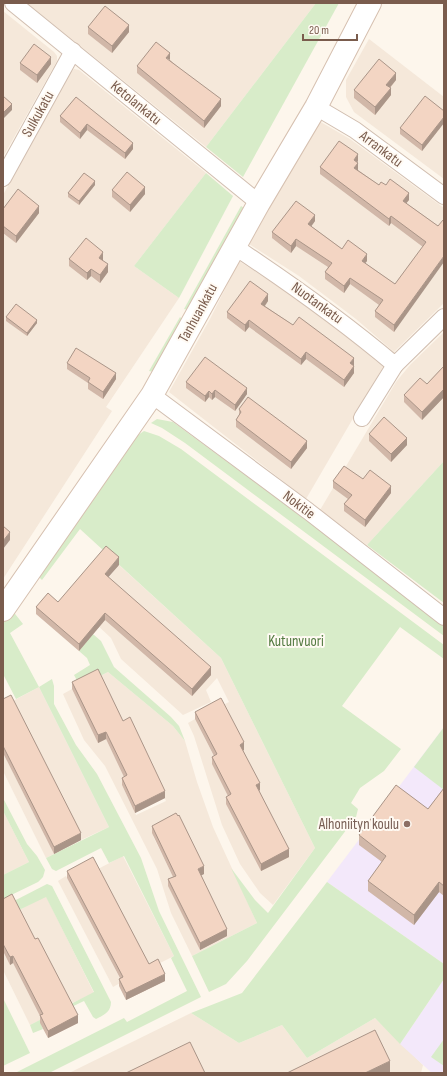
<svg xmlns="http://www.w3.org/2000/svg" width="447" height="1076" font-family="'Sofia Sans Condensed',sans-serif">
  <rect width="100%" height="100%" fill="#fdf6ec"/>
  <g fill="#f5e8da" fill-rule="evenodd">
    <path d="M27,3H316L206,147Z"/>
    <path d="M3,11L54,52L57,56V61L3,157Z"/>
    <path d="M369,39L444,97V179L354,112L346,97V80Z"/>
    <path d="M74,69L79,70L206,173L134,266L179,298L106,407L112,411L3,579V195L70,73Z"/>
    <path d="M319,121L350,139L444,208V303L394,352L356,319L299,276L249,244Z"/>
    <path d="M239,261L288,293L346,336L383,367L306,499L169,392L210,319Z"/>
    <path d="M444,332V461L367,545L320,510L396,382L410,365Z"/>
    <path d="M119,565L221,658L315,848L273,905L260,893L240,864L222,825L194,736L188,723L195,719L217,762L256,792L221,706L229,702L217,678L206,690L211,702L183,715L121,659L111,638L81,610Z"/>
    <path d="M108,672L173,726L185,741L197,782L213,827L257,923L192,956L171,913L157,869L105,766L84,740L63,694L72,689L98,742L106,739L127,782L122,785L136,815L166,801L130,725L123,728L98,677ZM153,836L204,873L198,877L200,950L169,887L176,883Z"/>
    <path d="M39,687L109,827L81,840L11,702Z"/>
    <path d="M3,753L54,854L46,858L3,771Z"/>
    <path d="M3,811L29,862L3,875Z"/>
    <path d="M123,856L174,956L148,969L96,870Z"/>
    <path d="M66,876L122,982L113,987L58,881Z"/>
    <path d="M46,896L94,993L68,1005L17,911Z"/>
    <path d="M3,951L10,964L13,963L42,1019L30,1025L3,970Z"/>
    <path d="M191,1013L239,1043L282,1025L307,1058L375,1018L423,1065L421,1073H69Z"/>
  </g>
  <g fill="#f3e8fa">
    <path d="M444,727V964L327,882Z"/>
    <path d="M444,979V1073H432L400,1044Z"/>
  </g>
  <g fill="#d8ecc9">
    <path d="M316,3H339L243,177L206,147Z"/>
    <path d="M206,173L233,196L179,298L134,266Z"/>
    <path d="M241,206L244,208L188,310L184,309Z"/>
    <path d="M180,317L183,320L154,372L149,371Z"/>
    <path d="M157,419L173,422L282,502L444,624V636L185,443L162,428L151,423Z"/>
    <path d="M144,431L159,436L181,449L444,645V659L400,627L342,706L401,749L384,771L360,788L351,803L358,809L356,817L247,961L226,984L209,992L192,956L257,923L231,868L255,900L268,913L315,848L221,658L80,529L42,580L39,577L135,437Z"/>
    <path d="M444,461V603L367,545Z"/>
    <path d="M50,597L101,641L114,667L171,717L179,726L185,741L173,726L108,672L80,686L74,675L90,665L87,658L79,651L90,637Z"/>
    <path d="M12,610L23,624L10,633L39,687L52,679L54,686V704L76,745L97,774L141,858L159,911L201,997L49,1073H15L124,1018L127,1022L187,991L171,958L174,956L124,856L109,863L101,848L56,871L52,869L46,858L109,827L39,687L16,699L3,674V624Z"/>
    <path d="M444,727V790L414,767Z"/>
    <path d="M3,798L27,844L37,856L45,870L43,877L38,882L3,899V875L29,862L3,811Z"/>
    <path d="M327,882L444,964V979L400,1044L375,1018L307,1058L282,1025L239,1043L191,1013L242,993Z"/>
    <path d="M47,884L52,886L111,1002C111,1012 104,1015 96,1019L93,1017L84,1001L40,1022L43,1029L33,1033L30,1025L94,992L46,897L17,911L12,902Z"/>
    <path d="M3,998L30,1053L3,1066Z"/>
    <path d="M444,1039V1066L431,1057Z"/>
  </g>
  <g fill="none" stroke-linecap="round" stroke-linejoin="round">
    <g stroke="#d1beb0" stroke-width="18">
      <g id="street">
        <path d="M13,3L259,203"/>
        <path d="M316,107L355,130L444,196"/>
        <path d="M3,178L73,51"/>
        <path d="M235,247C291,284 344,322 395,365L444,317"/>
        <path d="M152,395L308,511L444,617"/>
        <path d="M362,418L395,365"/>
      </g>
    </g>
    <g stroke="#d6c0b0" stroke-width="24">
      <path id="secondary" d="M3,610L152,395L259,203L316,107L370,3"/>
    </g>
    <use href="#street" stroke="#fff" stroke-width="16"/>
    <use href="#secondary" stroke="#fff" stroke-width="22"/>
  </g>
  <g fill="#d1b7a8">
    <path d="M88,27L129,32L112,53L88,34Z"/>
    <path d="M170,60L221,106L204,128L137,73V66Z"/>
    <path d="M20,63L51,64L37,83L20,70Z"/>
    <path d="M396,80L390,88L391,95L375,115L354,98V90Z"/>
    <path d="M76,97L133,149L125,159L87,130L80,139L60,122V116Z"/>
    <path d="M444,111V123L422,151L400,134V128Z"/>
    <path d="M358,161L357,162L358,170L379,185L409,200L406,203L438,226L394,332L375,317V311L379,305L350,284L344,293L325,279V272L328,267L296,246L291,253L272,238V232L315,221L311,226L342,249L367,261L365,263L395,284L423,247L391,223L389,226L320,174V167Z"/>
    <path d="M95,185L79,205L68,197V193Z"/>
    <path d="M112,190L145,194L130,212L112,197Z"/>
    <path d="M3,209L39,213L16,243L3,233Z"/>
    <path d="M69,259L103,260L108,272L100,283L91,276L87,280L69,266Z"/>
    <path d="M268,301L265,306L293,325L354,365L353,366L354,373L344,387L306,359L301,365L249,327L245,332L227,318V312Z"/>
    <path d="M6,317L37,323L27,336L6,321Z"/>
    <path d="M67,363L116,379L103,399L88,389V383L67,369Z"/>
    <path d="M444,366V397L422,420L404,402V395L427,384Z"/>
    <path d="M186,382L247,394L235,411L215,397L212,400L209,397L205,402L186,388Z"/>
    <path d="M239,409L307,448L291,469L236,427V420L239,415Z"/>
    <path d="M369,434L407,445L391,462L369,441Z"/>
    <path d="M363,479L391,493L365,527L344,511V504L348,499L333,488V481Z"/>
    <path d="M119,565L108,577L211,675L192,696L105,620L79,651L36,614V607L58,602Z"/>
    <path d="M72,682L123,721L165,798L135,813L122,785V778L124,777L106,739L98,743L72,689Z"/>
    <path d="M3,699L81,840L54,854L3,753Z"/>
    <path d="M195,712L244,750H243L260,790L259,791L289,857L261,871L226,804V797L228,796L212,764V757L214,756L195,719Z"/>
    <path d="M444,788V896L439,892L414,925L368,891V881L382,862L359,845V835L428,809Z"/>
    <path d="M152,826L204,874L201,875L227,936L200,950L168,886V879L173,877L152,833Z"/>
    <path d="M67,871L149,964L165,981L126,1000L119,986V979L120,978L67,878Z"/>
    <path d="M3,899L78,1023L48,1038L40,1023V1016L13,963L10,965L3,951Z"/>
  </g>
  <g fill="#aa9588">
    <path d="M129,25V32L112,53V46Z"/>
    <path d="M170,53V60L166,58Z"/>
    <path d="M51,57V64L37,83V75Z"/>
    <path d="M396,73V80L386,92V85Z"/>
    <path d="M391,88V95L375,115V107Z"/>
    <path d="M221,99V106L204,128V121Z"/>
    <path d="M12,104V110L3,119V113Z"/>
    <path d="M444,117V123L422,151V145Z"/>
    <path d="M87,124V130L80,139V133Z"/>
    <path d="M133,143V149L125,159V153Z"/>
    <path d="M358,154V161L354,167V160Z"/>
    <path d="M358,163V170L354,175V168Z"/>
    <path d="M95,181V185L79,205V201Z"/>
    <path d="M145,187V194L130,212V205Z"/>
    <path d="M409,193V200L403,207V201Z"/>
    <path d="M39,206V213L16,243V236Z"/>
    <path d="M315,215V221L308,231V224Z"/>
    <path d="M391,216V223L389,226V219Z"/>
    <path d="M296,239V246L291,253V246Z"/>
    <path d="M103,252V260L99,265V258Z"/>
    <path d="M367,254V261L362,267V261Z"/>
    <path d="M444,256V262L394,332V325Z"/>
    <path d="M108,264V272L100,283V275Z"/>
    <path d="M91,269V276L87,280V273Z"/>
    <path d="M350,278V284L344,293V286Z"/>
    <path d="M268,294V301L261,311V304Z"/>
    <path d="M37,320V323L27,336V333Z"/>
    <path d="M249,320V327L245,332V325Z"/>
    <path d="M306,352V359L301,365V359Z"/>
    <path d="M354,358V365L350,370V363Z"/>
    <path d="M354,366V373L344,387V380Z"/>
    <path d="M116,373V379L103,399V392Z"/>
    <path d="M247,388V394L235,411V405Z"/>
    <path d="M444,389V397L422,420V412Z"/>
    <path d="M215,390V397L212,400V394Z"/>
    <path d="M209,391V397L205,402V396Z"/>
    <path d="M407,438V445L391,462V454Z"/>
    <path d="M307,441V448L291,469V462Z"/>
    <path d="M391,486V493L365,527V520Z"/>
    <path d="M10,532V540L3,549V541Z"/>
    <path d="M119,557V565L105,581V574Z"/>
    <path d="M105,613V620L79,651V644Z"/>
    <path d="M211,667V675L192,696V689Z"/>
    <path d="M106,732V739L98,743V735Z"/>
    <path d="M244,742V750L240,752V745Z"/>
    <path d="M260,783V790L256,792V785Z"/>
    <path d="M165,791V798L135,813V806Z"/>
    <path d="M81,833V840L54,854V847Z"/>
    <path d="M289,849V857L261,871V864Z"/>
    <path d="M204,866V874L198,877V869Z"/>
    <path d="M439,882V892L414,925V915Z"/>
    <path d="M227,929V936L200,950V943Z"/>
    <path d="M13,956V963L10,965V957Z"/>
    <path d="M165,974V981L126,1000V993Z"/>
    <path d="M78,1015V1023L48,1038V1031Z"/>
    <path d="M390,1061V1073H365Z"/>
  </g>
  <g fill="#f3d5c3" stroke="#aa9588">
    <path d="M105,6L129,25L112,46L88,27Z"/>
    <path d="M156,42L170,53L166,58L221,99L204,121L137,66Z"/>
    <path d="M34,44L51,57L37,75L20,63Z"/>
    <path d="M379,59L396,73L386,85L391,88L375,107L354,90Z"/>
    <path d="M3,96L12,104L3,113Z"/>
    <path d="M425,96L444,111V117L422,145L400,128Z"/>
    <path d="M76,97L133,143L125,153L87,124L80,133L60,116Z"/>
    <path d="M339,141L358,154L354,160L358,163L354,168L379,185L381,182L386,185L390,179L409,193L403,201L438,226L443,220L444,221V256L394,325L375,311L383,300L350,278L344,286L325,272L332,263L296,239L291,246L272,232L296,201L315,215L308,224L342,249L348,240L367,254L362,261L395,284L426,242L391,216L389,219L320,167Z"/>
    <path d="M127,172L145,187L130,205L112,190Z"/>
    <path d="M84,173L95,181L79,201L68,193Z"/>
    <path d="M18,189L39,206L16,236L3,226V209Z"/>
    <path d="M86,238L103,252L99,258L108,264L100,275L91,269L87,273L69,259Z"/>
    <path d="M250,281L268,294L261,304L293,325L299,317L354,358L350,363L354,366L344,380L306,352L301,359L249,320L245,325L227,312Z"/>
    <path d="M16,304L37,320L27,333L6,317Z"/>
    <path d="M76,348L116,373L103,392L88,382L90,378L67,363Z"/>
    <path d="M205,357L247,388L235,405L215,390L212,394L209,391L205,396L186,382Z"/>
    <path d="M444,366V389L422,412L404,395L420,378L427,384Z"/>
    <path d="M248,397L307,441L291,462L236,420L241,412L239,409Z"/>
    <path d="M384,417L407,438L391,454L369,434Z"/>
    <path d="M344,466L363,479L370,470L391,486L365,520L344,504L352,495L333,481Z"/>
    <path d="M3,526L10,532L3,541Z"/>
    <path d="M106,546L119,557L105,574L211,667L192,689L105,613L79,644L36,607L48,593L58,602Z"/>
    <path d="M98,669L123,721L130,717L165,791L135,806L122,778L127,775L106,732L98,735L72,682Z"/>
    <path d="M11,695L81,833L54,847L3,746V699Z"/>
    <path d="M221,698L244,742L240,745L260,783L256,785L289,849L261,864L226,797L231,794L212,757L217,754L195,712Z"/>
    <path d="M396,785L428,809L444,788V886L439,882L414,915L368,881L386,856L359,835Z"/>
    <path d="M176,813L178,816L179,815L204,866L198,869L227,929L200,943L168,879L176,876L152,826Z"/>
    <path d="M93,857L149,964L158,959L165,974L126,993L119,979L123,977L67,871Z"/>
    <path d="M12,894L35,939L38,938L78,1015L48,1031L40,1015L43,1014L13,956L10,957L3,944V899Z"/>
    <path d="M375,1030L390,1061L365,1073H287Z"/>
    <path d="M190,1042L205,1073H126Z"/>
  </g>
  <circle fill="#8d6e63" stroke="#fffaf3" stroke-width="1.5" cx="407" cy="824" r="4"/>
  <g text-anchor="middle" dominant-baseline="central" stroke-width="4" stroke-linejoin="round" paint-order="stroke">
    <g font-size="15" fill="#7a5c4d" stroke="#fffaf3">
      <text transform="translate(136 103) rotate(39)">Ketolankatu</text>
      <text transform="translate(38 114) rotate(-61)">Sulkukatu</text>
      <text transform="translate(381 149) rotate(37)">Arrankatu</text>
      <text transform="translate(317 303) rotate(36)">Nuotankatu</text>
      <text transform="translate(198 313) rotate(-61)">Tanhuankatu</text>
      <text transform="translate(299 505) rotate(37)">Nokitie</text>
    </g>
    <g font-size="15" fill="#537a41" stroke="#fffaf3">
      <text x="296" y="641">Kutunvuori</text>
    </g>
    <g font-size="15" fill="#785e54" stroke="#fffaf3" text-anchor="end">
      <text x="399" y="824">Alhoniityn koulu</text>
    </g>
  </g>
  <rect width="447" height="1076" fill="none" stroke="#7a5c4d" stroke-width="8"/>
  <path d="M303 34v6h54v-6" fill="none" stroke="#7a5c4d" stroke-width="2"/>
  <text x="309" y="34" font-size="12" fill="#7a5c4d" stroke="#fffaf3" stroke-width="3" paint-order="stroke">20 m</text>
</svg>
